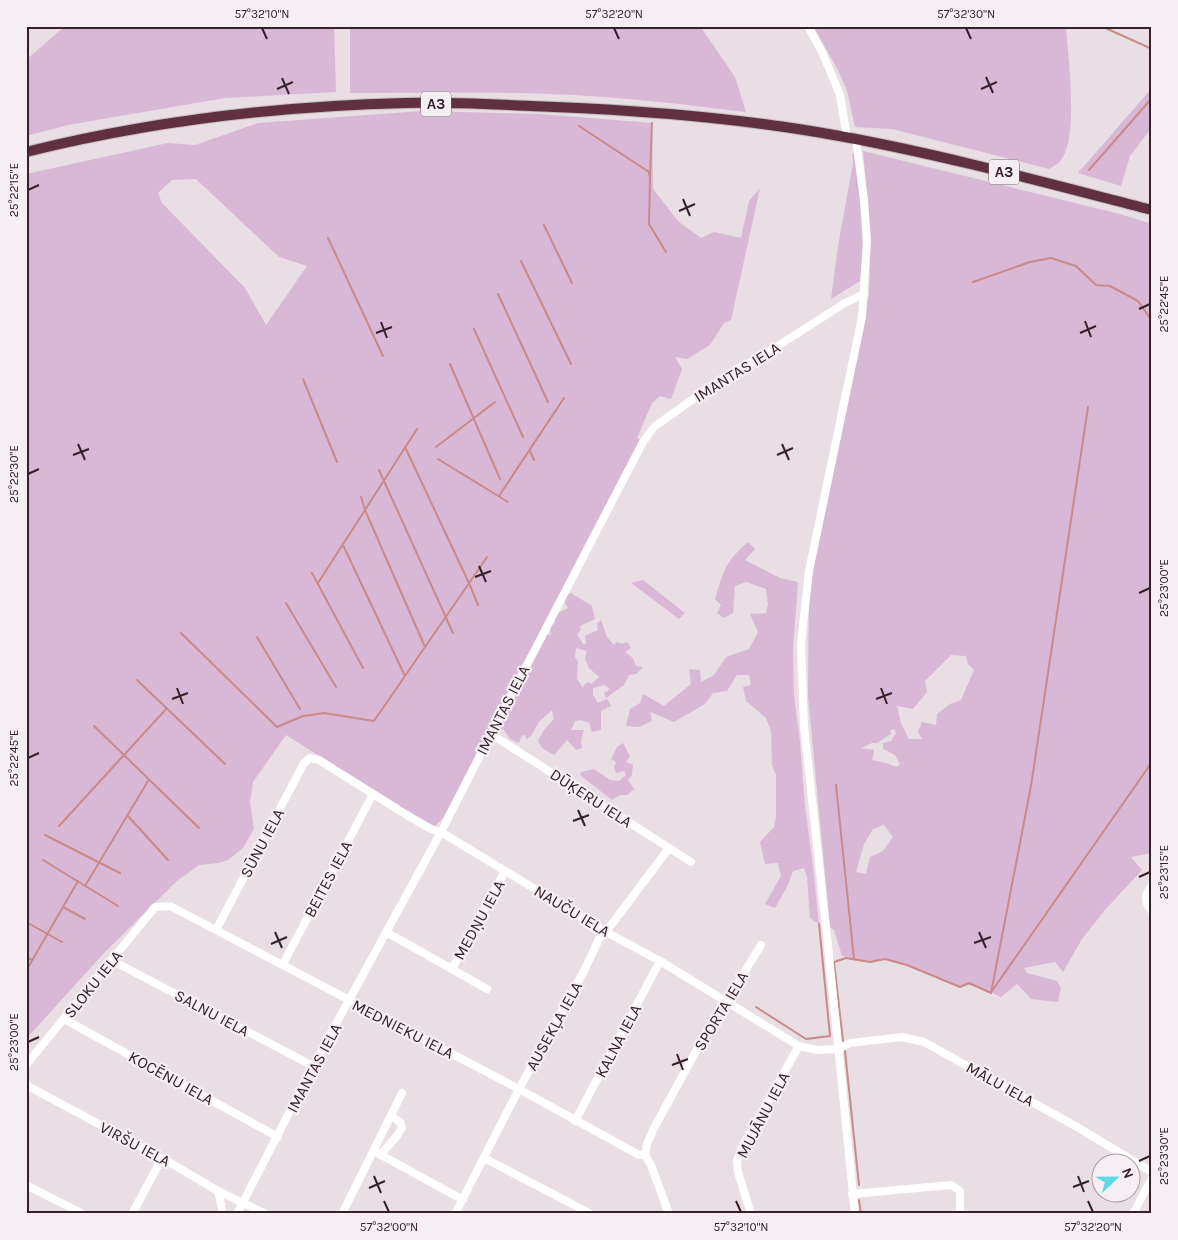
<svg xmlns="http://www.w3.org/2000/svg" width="1178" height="1240" font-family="Karla,sans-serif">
  <rect width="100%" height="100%" fill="#e8dee4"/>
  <g fill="#d8b8d4" fill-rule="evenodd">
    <path d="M65,26H334L336,92L225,98L68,125L26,136V60Z"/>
    <path d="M350,26H700L735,77L746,112C688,105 630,98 572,95C498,91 424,93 350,93Z"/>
    <path d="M813,26H1066C1068,57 1079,137 1061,160C1059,164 1053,166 1049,169L892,129L855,127L847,91L838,70Z"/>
    <path d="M1152,88V127L1130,156L1121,186L1078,173Z"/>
    <path d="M421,111L540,114L652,123L653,189L679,222L701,238L714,232L741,238L749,201L760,188L731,320L724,323L710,345L687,359L675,357L682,369L671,399L660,396L652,403L637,438L640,440L443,818L435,826L426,823L286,735L253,782L250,802L254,829L243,848L228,860L219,863L199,865L177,881L104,953L26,1039V174L168,143L195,145L258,123ZM196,179L279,257L307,266L266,325L245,288L162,203L158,193L172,180Z"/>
    <path d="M863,151L1120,214L1152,224V853L1131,857L1142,870L1105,910L1082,939L1063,972L1055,962L1024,968L1027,973L1057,981L1061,988L1058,1002L1031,999L1017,984L1001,997C987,991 975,981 960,987L907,965L885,959L870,962L842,956L834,930L830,927L808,696L809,585L869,293C871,245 868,199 863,151ZM951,655L966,656L968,664L974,670L961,700L950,704L937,714L936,725L922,722L918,732L922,739H909L901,723L897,706L913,709L927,692L925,681ZM894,729L896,733L891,741L883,743V749L895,755L900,764L897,767L886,763L872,760L874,750L861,748L872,743H877L891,734L890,730ZM884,825L893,837L883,851L870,857L866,874L856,872L864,844L873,829Z"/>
    <path d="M854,152L859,177L863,254L860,281L831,299L838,246L853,163L852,155Z"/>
    <path d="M748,542L755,549L745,560L780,578L798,582L793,649L794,695L800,742L805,807L812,858L819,924L810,918L807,877L804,868L793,871L788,885L775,908L765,904L781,876L778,863L765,864L760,842L774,827L776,817V775L772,765L771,731L766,718L746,701L743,687L751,685L749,675H737L727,691L713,693L705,704L674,722L650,712L652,721L639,727L626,726L630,709L640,703L643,694L664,706L691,684L689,669L700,670L701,682L714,675L726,657L749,649L758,632L750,614L766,613L768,604L766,589L746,582L735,586L733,613L724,618L717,613L721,605L715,599C724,570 725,562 748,542Z"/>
    <path d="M643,580L685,613L679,619L631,583Z"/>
    <path d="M571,593L592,606L595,619L580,626L581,630L577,634L583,644H586L585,636L598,630L597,623L601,620L607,637L614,645L616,642L622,644L627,642L631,648L625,652L633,658L636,666L643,667L636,674L629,675L624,685L606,698L604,693L610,689L605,685L593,688V695L598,703L607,699L611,706L601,711V730L592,732L589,723L581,720L575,721L571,730H584L581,741L582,748L576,750L567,740L554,755L542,748L538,741L544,730L554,719L552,710L539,722L531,736L526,739V736L522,735L519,743L510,739L503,729L495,731L504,710L510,708L508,701L511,697L516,696L515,690L534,655L539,652L538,647L546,634L551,635L550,626L555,623L554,615L568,608L563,599L565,596ZM576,648L587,651L585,659L589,668L599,677L591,684L588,682L584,685L583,688L577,679L578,662L575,657Z"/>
    <path d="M623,743L630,756L626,762L633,765L632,775L628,780L634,789L627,795H620L612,800L580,775L581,772L594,769L610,780L619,781L626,775L624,771L616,773L614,767L616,762L611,759L617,747Z"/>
  </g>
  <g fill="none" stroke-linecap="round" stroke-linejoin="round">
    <g stroke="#c98a8a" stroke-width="2">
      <path d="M1101,26L1152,49"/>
      <path d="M579,126L649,172L650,178L649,224L666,252"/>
      <path d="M1089,170L1152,98"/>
      <path d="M650,176L652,123"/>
      <path d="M544,225L572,283"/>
      <path d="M328,238L383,356"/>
      <path d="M521,261L571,364"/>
      <path d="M973,282L1030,262L1051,258L1076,266L1096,285L1110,286L1138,301L1152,321"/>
      <path d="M498,294L548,402"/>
      <path d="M474,329L523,437"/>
      <path d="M450,364L500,479"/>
      <path d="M303,379L337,462"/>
      <path d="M405,447L469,583L478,605"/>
      <path d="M436,447L495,402"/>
      <path d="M530,451L534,460"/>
      <path d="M438,459L508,502"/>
      <path d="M379,470L453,633"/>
      <path d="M499,496L564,398"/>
      <path d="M361,497L365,510L425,647"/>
      <path d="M343,545L405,676"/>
      <path d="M312,573L363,668"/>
      <path d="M318,583L417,429"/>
      <path d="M286,603L336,687"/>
      <path d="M181,633L277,727L303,716L324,713L374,721L487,557"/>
      <path d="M257,637L300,709"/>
      <path d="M137,680L225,764"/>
      <path d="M94,726L199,828"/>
      <path d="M836,785L854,959"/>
      <path d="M128,816L168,860"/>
      <path d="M59,826L167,708"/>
      <path d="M45,835L120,873"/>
      <path d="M43,860L118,906"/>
      <path d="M85,886L148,781"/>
      <path d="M63,907L85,919"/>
      <path d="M26,922L62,942"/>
      <path d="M26,957L32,960"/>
      <path d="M26,971L78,881"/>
      <path d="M992,991L1152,762"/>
      <path d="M991,993L1031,786L1088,407"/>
      <path d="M756,1007L806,1039L830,1036L819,924"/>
      <path d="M843,1041L834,962L846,958L870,962L885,959L907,965L960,987L969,983L991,993"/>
      <path d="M845,1051L859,1185"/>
      <path d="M859,1200L861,1214"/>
    </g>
    <g stroke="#c3bcbf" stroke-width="12">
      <path id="highway" d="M26,152C151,121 278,106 406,103C456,102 506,105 555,107C652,111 750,119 845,137C948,156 1050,184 1152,210"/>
    </g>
    <g stroke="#fff" stroke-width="8">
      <path d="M808,26L823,54L840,95L847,137"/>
      <path d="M491,734L691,862"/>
      <path d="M1152,885C1145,895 1143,901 1152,911"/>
      <path d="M216,930L304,763L310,758L319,760L410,817L431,829L441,832L606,932L660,961L799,1046L817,1050L838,1049L850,1043L902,1037L924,1042L1077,1127L1152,1172"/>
      <path d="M388,933L487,989"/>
      <path d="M111,960L313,1066"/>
      <path d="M283,964L373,794"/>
      <path d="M452,969L505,871"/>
      <path d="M64,1019L278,1137"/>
      <path d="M26,1065L155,907L170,906L519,1089L639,1155H645"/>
      <path d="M26,1085L162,1158L218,1191L266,1214"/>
      <path d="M575,1121L660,961"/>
      <path d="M374,1151L463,1200"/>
      <path d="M380,1155L397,1136L402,1128L400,1122L391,1116"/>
      <path d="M484,1158L591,1214"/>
      <path d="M26,1185L83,1214"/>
      <path d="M218,1191L223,1214"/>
      <path d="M852,1194L951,1185L960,1191V1214"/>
      <path d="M132,1214L162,1158"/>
      <path d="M237,1214L313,1066L441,832L491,734L643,442L654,427L724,377L765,354L845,303L864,294"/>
      <path d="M342,1214L402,1093"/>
      <path d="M455,1214L519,1089L584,971L599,939L612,924L669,848"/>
      <path d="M669,1214L651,1165L645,1155L647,1144L654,1128L724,1000L732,993L761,945"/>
      <path d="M751,1214L738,1172L737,1161L743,1145L799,1046"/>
      <path d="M855,1214L828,946L804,726L801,644L809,571L862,317L867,241L864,200L856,139"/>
      <path d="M1133,1214L1152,1178"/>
    </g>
    <use href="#highway" stroke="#603041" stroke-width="10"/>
  </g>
  <path fill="none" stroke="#36212a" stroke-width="2" d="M262,28L267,39M614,28L619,39M966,28L971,39M986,77L993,93M282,78L289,94M277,89L293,82M981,89L997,82M28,190L39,185M683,199L690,216M679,211L695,204M1139,309L1150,304M1085,321L1091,337M381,322L387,338M376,333L392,327M1080,333L1096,326M78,444L85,460M782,444L789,460M73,455L89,449M777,455L793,448M28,474L39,469M479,566L486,582M475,577L491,571M1139,593L1150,588M177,688L183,704M881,688L887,704M172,699L188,693M876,699L892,693M28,758L39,753M578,810L585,826M573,821L589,815M1139,877L1150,872M275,932L282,948M979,932L986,948M974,943L991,937M271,944L287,937M28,1042L39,1037M677,1054L683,1070M672,1065L688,1059M1139,1161L1150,1156M374,1176L381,1193M1078,1176L1084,1192M1073,1187L1089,1181M369,1188L385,1181M384,1201L389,1212M736,1201L741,1212M1088,1201L1093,1212"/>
  <g text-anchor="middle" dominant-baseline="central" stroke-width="4.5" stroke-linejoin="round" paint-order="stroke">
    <g fill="#f5eef3" stroke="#6f5e66" stroke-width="1">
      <rect x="421" y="91.5" width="30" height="25" rx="4"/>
      <rect x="989" y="159.5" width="30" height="25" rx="4"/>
    </g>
    <g font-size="15" font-weight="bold" fill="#36212a">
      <text x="436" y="104">A3</text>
      <text x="1004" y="172">A3</text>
    </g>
    <g font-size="16" fill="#36212a" stroke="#f5eef3">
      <text transform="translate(737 372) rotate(-32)">IMANTAS IELA</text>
      <text transform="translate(503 710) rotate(-63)">IMANTAS IELA</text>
      <text transform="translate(591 798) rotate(33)">DŪĶERU IELA</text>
      <text transform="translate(262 843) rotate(-62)">SŪNU IELA</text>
      <text transform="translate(328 879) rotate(-62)">BEITES IELA</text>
      <text transform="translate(572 911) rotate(31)">NAUČU IELA</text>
      <text transform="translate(479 920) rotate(-61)">MEDŅU IELA</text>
      <text transform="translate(93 984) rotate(-51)">SLOKU IELA</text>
      <text transform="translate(721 1011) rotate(-59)">SPORTA IELA</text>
      <text transform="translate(212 1013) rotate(28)">SALNU IELA</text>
      <text transform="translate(554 1026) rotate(-61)">AUSEKĻA IELA</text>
      <text transform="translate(403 1029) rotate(27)">MEDNIEKU IELA</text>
      <text transform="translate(618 1041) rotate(-62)">KALNA IELA</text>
      <text transform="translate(314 1068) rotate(-62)">IMANTAS IELA</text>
      <text transform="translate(171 1078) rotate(29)">KOCĒNU IELA</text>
      <text transform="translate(1000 1084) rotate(29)">MĀLU IELA</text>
      <text transform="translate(763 1115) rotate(-62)">MUJĀNU IELA</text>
      <text transform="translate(135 1144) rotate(28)">VIRŠU IELA</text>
    </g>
  </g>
  <rect width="1178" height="1240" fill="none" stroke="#f5eef3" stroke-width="55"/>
  <g transform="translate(1116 1178) rotate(68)"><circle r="24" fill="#f5eef3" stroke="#a99ca3"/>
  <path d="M0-4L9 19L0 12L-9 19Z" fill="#5fdae5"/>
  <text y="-8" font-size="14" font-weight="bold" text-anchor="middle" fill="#36212a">N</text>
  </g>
  <rect x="28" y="28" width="1122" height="1184" fill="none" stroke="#36212a" stroke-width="2"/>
  <g font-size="12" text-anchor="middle" fill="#36212a">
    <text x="262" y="18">57°32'10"N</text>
    <text x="614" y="18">57°32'20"N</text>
    <text x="966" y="18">57°32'30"N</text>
    <text transform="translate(14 190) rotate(-90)" y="4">25°22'15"E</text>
    <text transform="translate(1164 304) rotate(-90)" y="4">25°22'45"E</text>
    <text transform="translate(14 474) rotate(-90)" y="4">25°22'30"E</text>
    <text transform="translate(1164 588) rotate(-90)" y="4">25°23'00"E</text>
    <text transform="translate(14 758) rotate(-90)" y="4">25°22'45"E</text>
    <text transform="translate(1164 872) rotate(-90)" y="4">25°23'15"E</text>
    <text transform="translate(14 1042) rotate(-90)" y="4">25°23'00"E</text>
    <text transform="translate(1164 1156) rotate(-90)" y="4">25°23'30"E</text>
    <text x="389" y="1231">57°32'00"N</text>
    <text x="741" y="1231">57°32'10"N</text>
    <text x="1093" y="1231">57°32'20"N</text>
  </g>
</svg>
